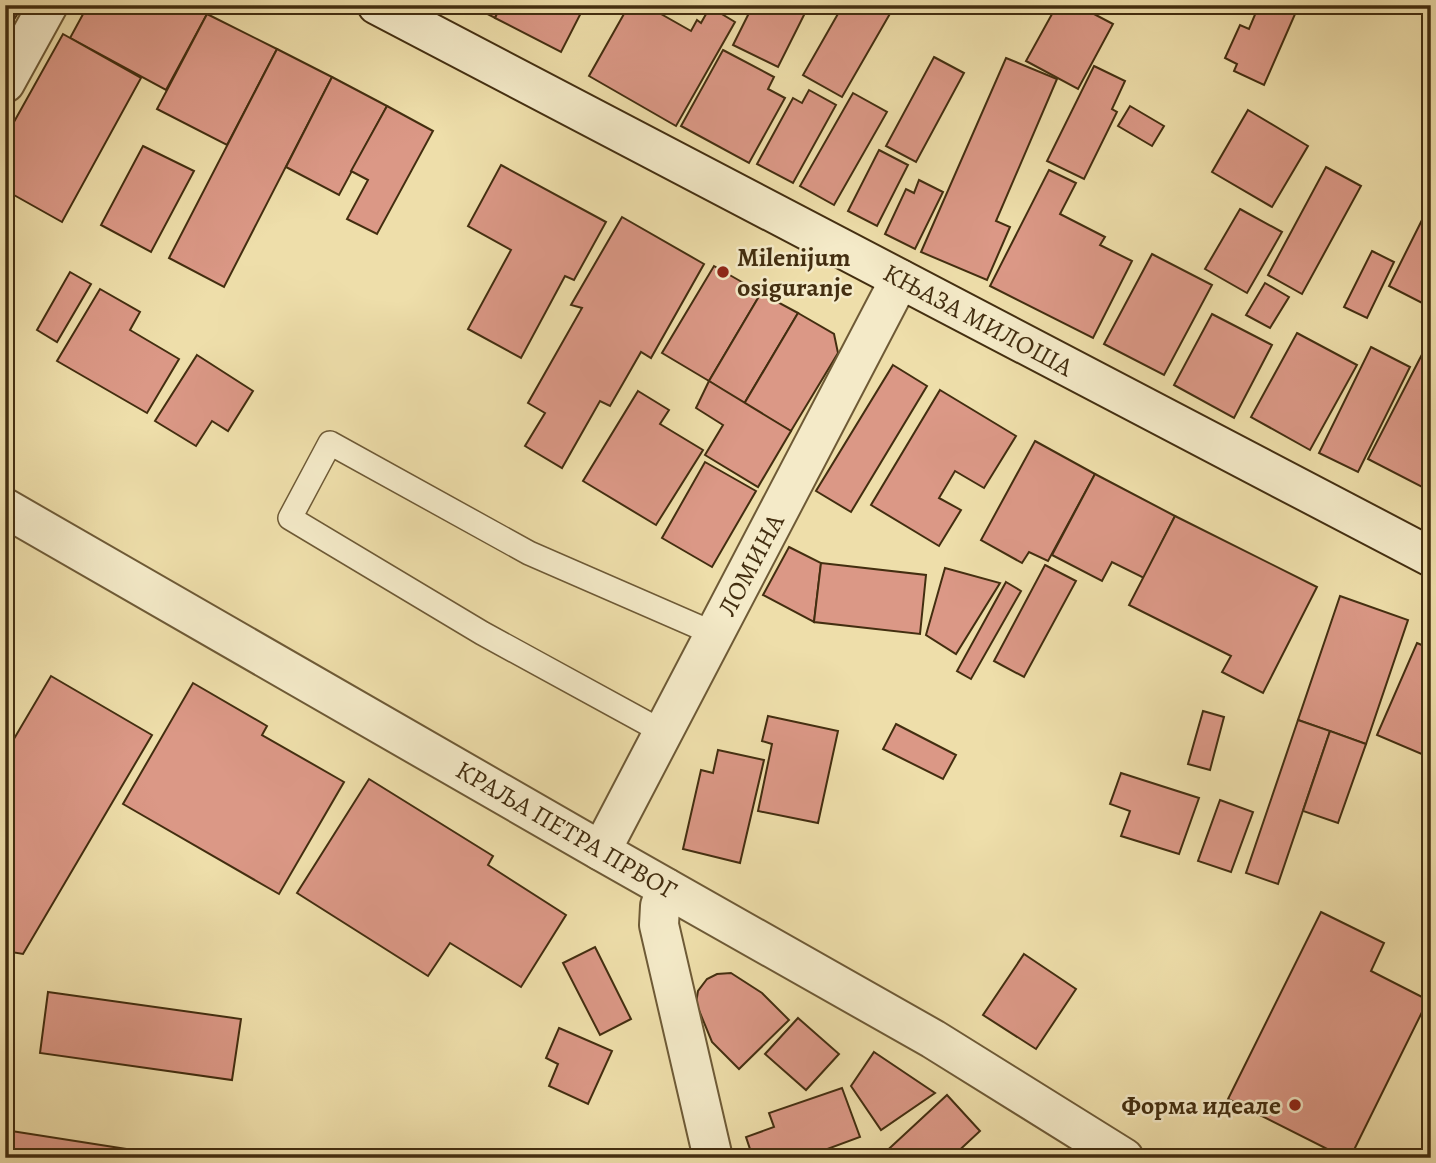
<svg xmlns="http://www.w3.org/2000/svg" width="1436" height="1163" font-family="Alegreya,serif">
  <rect width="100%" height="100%" fill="#eedeaa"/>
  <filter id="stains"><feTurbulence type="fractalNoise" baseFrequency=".00286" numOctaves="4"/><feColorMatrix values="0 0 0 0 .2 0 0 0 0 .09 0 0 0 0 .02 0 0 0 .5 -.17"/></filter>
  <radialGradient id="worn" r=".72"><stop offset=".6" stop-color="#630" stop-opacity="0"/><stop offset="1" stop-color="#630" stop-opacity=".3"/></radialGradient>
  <g fill="#db9886" stroke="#432e10" stroke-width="2">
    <path d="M5,5H23L5,34Z"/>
    <path d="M88,5H191L207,14L166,90L70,38Z"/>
    <path d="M470,5H501L495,18Z"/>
    <path d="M501,5H585L561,52L495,18Z"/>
    <path d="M629,5H645L691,31L697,20L701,23L710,7L735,22L676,126L589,76Z"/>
    <path d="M753,5H809L778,67L733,45Z"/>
    <path d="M843,5H895L842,97L803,75Z"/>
    <path d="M1057,5H1077L1113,24L1078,89L1026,61Z"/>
    <path d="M1259,5H1299L1264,85L1234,71L1237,64L1225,58L1240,25L1249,29Z"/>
    <path d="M207,14L277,49L227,145L157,109Z"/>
    <path d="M63,34L141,78L62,222L5,190V138Z"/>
    <path d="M277,49L332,77L224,287L169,258Z"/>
    <path d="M723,50L774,77L768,89L785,98L749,163L681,126Z"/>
    <path d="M934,57L964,73L916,162L886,146Z"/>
    <path d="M1006,58L1057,79L996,221L1010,227L987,280L921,252Z"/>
    <path d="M1094,66L1125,81L1112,109L1117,112L1084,179L1047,161Z"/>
    <path d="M332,77L387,106L339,195L286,167Z"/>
    <path d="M809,90L836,105L793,183L757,164L793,98L802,103Z"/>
    <path d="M853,93L887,112L834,205L800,186Z"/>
    <path d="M387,106L433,131L377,234L347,219L368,180L351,171Z"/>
    <path d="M1130,106L1164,126L1152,146L1118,126Z"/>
    <path d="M1248,110L1308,146L1272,207L1212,172Z"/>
    <path d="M143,146L194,171L151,252L101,225Z"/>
    <path d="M879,150L908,165L877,226L848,211Z"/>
    <path d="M501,165L606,222L574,280L565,276L521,358L468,329L511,250L468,226Z"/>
    <path d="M1326,167L1361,186L1302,294L1268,275Z"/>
    <path d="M1049,170L1076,183L1060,214L1105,237L1100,245L1132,261L1093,338L990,286Z"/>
    <path d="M919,180L943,192L915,249L885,234L906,189L914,193Z"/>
    <path d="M1431,202V306L1430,307L1389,286Z"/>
    <path d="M1240,209L1282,232L1247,293L1205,269Z"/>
    <path d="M622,217L704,264L651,358L641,352L610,406L600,401L562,468L525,446L545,413L528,403L582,308L571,305Z"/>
    <path d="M1372,251L1394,262L1367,318L1344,307Z"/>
    <path d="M1152,254L1212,285L1164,375L1104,344Z"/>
    <path d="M714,266L761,293L709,381L662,353Z"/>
    <path d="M70,272L91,284L57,342L37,330Z"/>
    <path d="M1265,283L1289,297L1270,328L1246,315Z"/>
    <path d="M100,289L140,312L130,330L179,359L147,413L57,361Z"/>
    <path d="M761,293L798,313L744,404L709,381Z"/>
    <path d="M798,313L834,334L838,353L791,431L744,404Z"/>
    <path d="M1212,314L1272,345L1234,418L1174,385Z"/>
    <path d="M1297,333L1357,365L1310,450L1251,417Z"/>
    <path d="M1431,337V480L1426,489L1368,459Z"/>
    <path d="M1371,347L1410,367L1358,472L1319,453Z"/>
    <path d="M197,355L253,391L228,431L212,421L196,446L155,421Z"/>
    <path d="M893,365L927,386L851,512L816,491Z"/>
    <path d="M709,381L791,431L758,487L705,455L723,425L696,408Z"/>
    <path d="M940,390L1016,436L984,488L955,471L939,498L961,510L939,546L871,505Z"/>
    <path d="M638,391L669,410L660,424L703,450L656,525L583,481Z"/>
    <path d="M1035,441L1095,474L1048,561L1029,552L1022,563L981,540Z"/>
    <path d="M705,462L756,491L712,567L662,538Z"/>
    <path d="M1095,474L1175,516L1144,578L1112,562L1102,581L1052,555Z"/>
    <path d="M1175,516L1317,587L1263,693L1222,672L1231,656L1129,605Z"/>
    <path d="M789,547L821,563L814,622L763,595Z"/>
    <path d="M821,563L926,575L920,634L814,622Z"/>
    <path d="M1045,565L1076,581L1024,677L994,661Z"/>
    <path d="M945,568L1000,583L956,654L926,635Z"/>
    <path d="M1006,582L1021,591L971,679L957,671Z"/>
    <path d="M1340,596L1408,620L1366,744L1298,720Z"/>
    <path d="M1417,643L1431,649V758L1377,735Z"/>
    <path d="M51,676L152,735L23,954L5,951V809L8,804L5,802V754Z"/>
    <path d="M193,683L267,726L262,735L344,782L279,894L123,804Z"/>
    <path d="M1203,711L1224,717L1210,770L1188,764Z"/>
    <path d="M768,716L838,731L818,823L758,811L772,744L762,741Z"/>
    <path d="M1298,720L1330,731L1278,884L1246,873Z"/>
    <path d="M896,724L956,755L943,779L883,749Z"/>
    <path d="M1330,731L1366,744L1338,823L1303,811Z"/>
    <path d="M718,750L764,760L740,863L683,849L701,770L713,773Z"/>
    <path d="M1121,773L1199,798L1179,854L1121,836L1130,811L1110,804Z"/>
    <path d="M369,779L493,856L488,865L566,915L521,987L450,943L428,976L297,893Z"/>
    <path d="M1220,800L1253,812L1231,872L1198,861Z"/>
    <path d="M1321,912L1384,943L1371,971L1428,1000L1350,1158H1345L1228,1099Z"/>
    <path d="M595,947L631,1019L600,1035L563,963Z"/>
    <path d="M1024,954L1076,989L1036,1049L983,1015Z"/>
    <path d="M731,973L762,993L789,1020L739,1069L712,1042L696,1003L698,991L707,979L717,974Z"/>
    <path d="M48,992L241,1019L232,1080L40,1053Z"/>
    <path d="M798,1018L839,1054L806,1090L765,1054Z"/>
    <path d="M559,1028L612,1051L588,1104L549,1086L558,1064L546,1058Z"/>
    <path d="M874,1052L935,1093L881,1130L851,1086Z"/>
    <path d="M842,1088L860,1137L803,1158H753L746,1137L774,1127L769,1113Z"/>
    <path d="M947,1095L980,1131L951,1158H879Z"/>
    <path d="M5,1130L184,1158H5Z"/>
  </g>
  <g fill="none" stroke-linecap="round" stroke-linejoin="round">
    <g stroke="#6e5a36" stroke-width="26">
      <path id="lane" d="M663,732L482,633L290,518L330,443L529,553L715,634"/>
    </g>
    <g stroke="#6e5a36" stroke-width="42">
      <g id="street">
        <path d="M5,83L48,5"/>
        <path d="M5,508L601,851L933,1039L1124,1158"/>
        <path d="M601,851L900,279"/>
        <path d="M666,888L660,906L659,925L713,1158"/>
      </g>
    </g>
    <g stroke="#432e10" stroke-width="42">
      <path id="secondary" d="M377,5L1431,557"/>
    </g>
    <use href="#lane" stroke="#f4eac8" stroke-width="23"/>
    <use href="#street" stroke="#f4eac8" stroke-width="38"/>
    <use href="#secondary" stroke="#f4eac8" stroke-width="38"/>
  </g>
  <g fill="#8f2418" stroke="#f4eac8" stroke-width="2.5">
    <circle cx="723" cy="272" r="7"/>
    <circle cx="1295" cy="1105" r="7"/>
  </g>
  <g text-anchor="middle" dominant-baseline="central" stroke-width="5" stroke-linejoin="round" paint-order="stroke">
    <g font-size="26" font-weight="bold" fill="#432e10" stroke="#f4eac8" text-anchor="start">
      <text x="737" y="257">Milenijum<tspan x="737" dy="30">osiguranje</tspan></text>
      <text x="1281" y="1105" text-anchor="end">Форма идеале</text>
    </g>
    <g font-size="26" fill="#432e10" stroke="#f4eac8">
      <text transform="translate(978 320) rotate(28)">КЊАЗА МИЛОША</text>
      <text transform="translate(751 565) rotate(-62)">ЛОМИНА</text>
      <text transform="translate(566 830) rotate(30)">КРАЉА ПЕТРА ПРВОГ</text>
    </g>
  </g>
  <rect width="1436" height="1163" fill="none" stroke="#eedeaa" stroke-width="28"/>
  <rect x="7" y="7" width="1422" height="1149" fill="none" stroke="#432e10" stroke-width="3.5"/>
  <rect x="14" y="14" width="1408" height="1135" fill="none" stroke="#432e10" stroke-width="2"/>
  <rect width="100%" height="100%" filter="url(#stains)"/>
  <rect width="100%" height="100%" fill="url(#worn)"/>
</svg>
